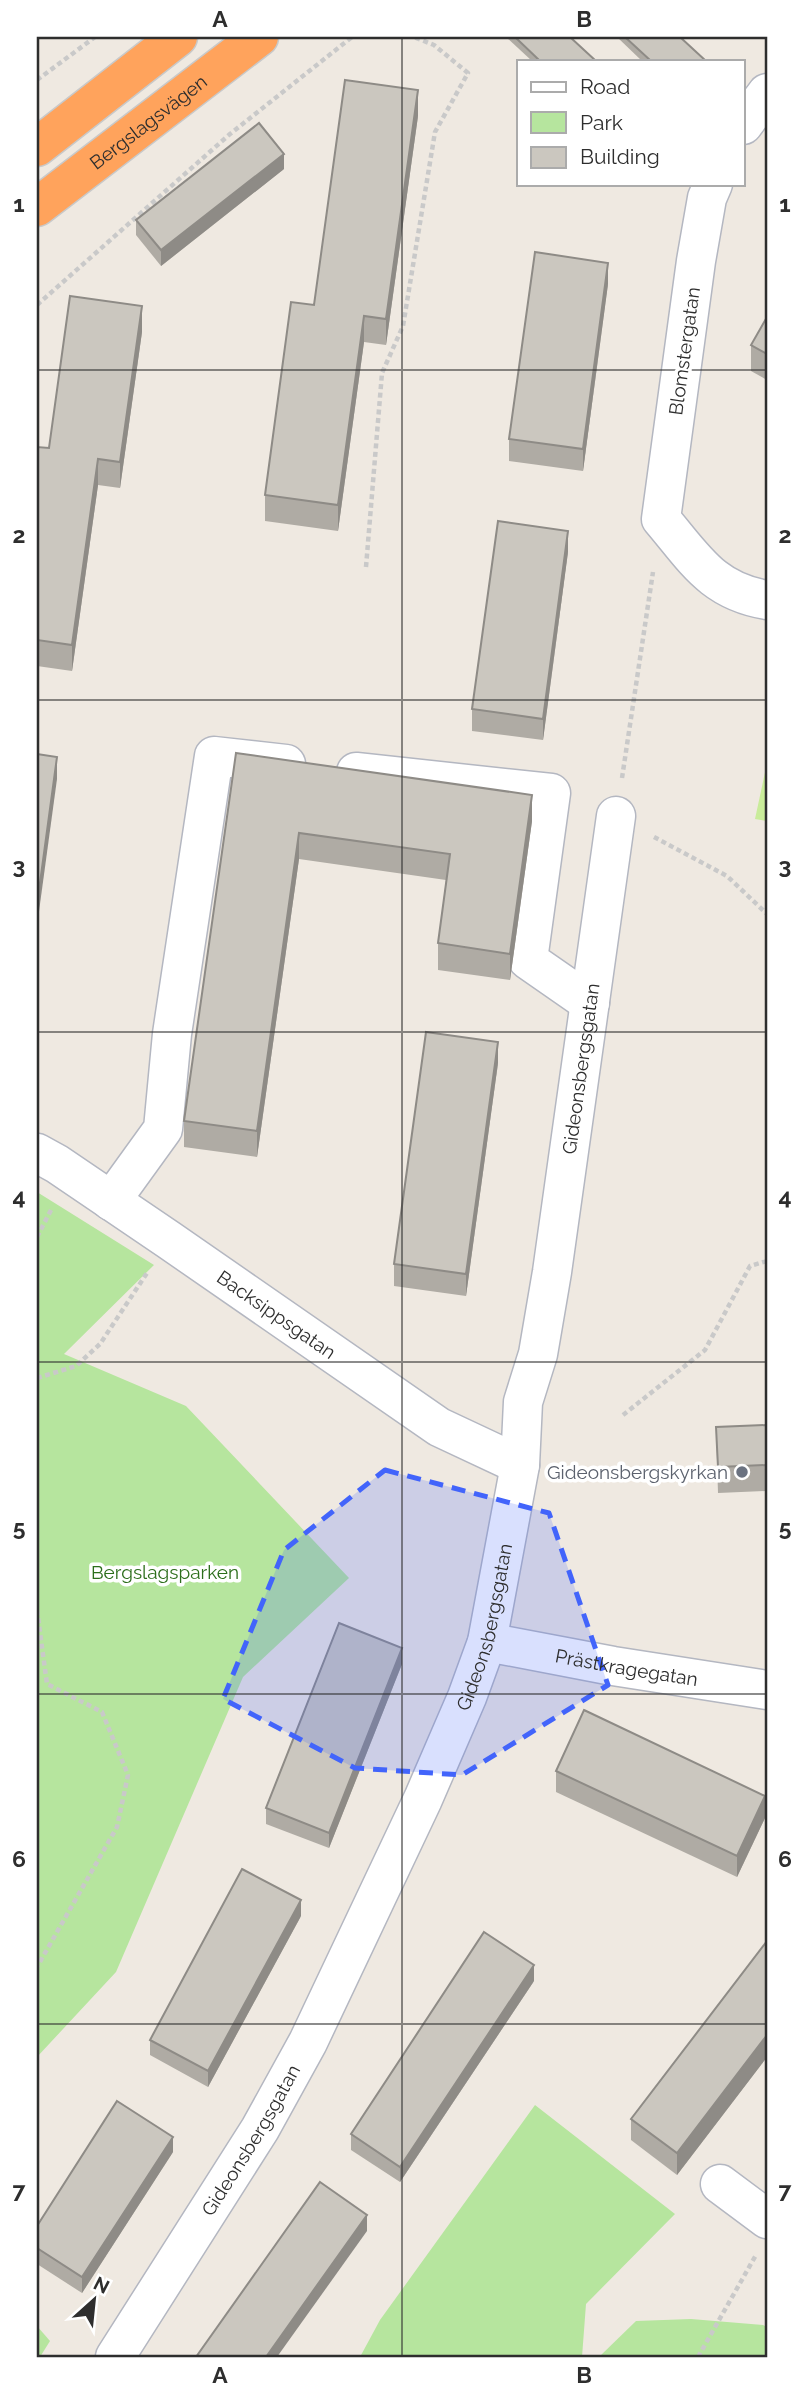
<svg xmlns="http://www.w3.org/2000/svg" width="804" height="2394" font-family="Raleway,sans-serif">
  <rect width="100%" height="100%" fill="#efe9e1"/>
  <g fill="#b6e59e">
    <path d="M37,1192L154,1265L64,1354L186,1406L349,1578L243,1677L116,1972L37,2057Z"/>
    <path d="M535,2105L675,2214L586,2304L582,2357H360L380,2320Z"/>
    <path d="M691,2319L763,2325L767,2327V2357H599L636,2321Z"/>
    <path d="M37,2326L50,2341L40,2357H37Z"/>
  </g>
  <path fill="#c9ec9a" d="M767,763V821L755,819Z"/>
  <g fill="none" stroke-linecap="round" stroke-linejoin="round">
    <g stroke="#b4b7c1" stroke-width="41">
      <g id="minor">
        <path d="M743,125L767,93"/>
        <path d="M713,184L707,198L696,261L661,519C695,559 712,591 767,600"/>
        <path d="M356,772L551,793L528,960L590,1003"/>
        <path id="s1" d="M37,1153L57,1164L169,1240L439,1427L520,1465"/>
        <path d="M111,1201L163,1129L172,1034L214,756L286,764"/>
        <path id="s2" d="M487,1642L613,1666L767,1690"/>
        <path d="M720,2184L767,2219"/>
        <path id="s3" d="M115,2357L260,2129L308,2042L423,1799L467,1697L487,1642L520,1465L523,1402L538,1354L552,1272L616,816"/>
      </g>
    </g>
    <g stroke="#c9c9c9" stroke-width="41">
      <g id="highway">
        <path d="M37,147L178,37"/>
        <path id="s4" d="M37,207L259,37"/>
      </g>
    </g>
    <g stroke="#c9c9c9" stroke-width="4.5" stroke-dasharray="5 3.5" stroke-linecap="butt">
      <path d="M37,80L95,37"/>
      <path d="M37,305L230,134L352,37"/>
      <path d="M366,567L382,373L403,326L435,132L468,73L434,45L414,37"/>
      <path d="M622,778L653,572"/>
      <path d="M654,837L727,876L767,914"/>
      <path d="M37,1237L52,1208"/>
      <path d="M37,1378L76,1366L100,1344L147,1273"/>
      <path d="M623,1415L705,1350L750,1266L767,1261"/>
      <path d="M37,1610L47,1684L102,1712L128,1775L117,1827L37,1967"/>
      <path d="M698,2357L756,2255"/>
    </g>
    <use href="#minor" stroke="#fff" stroke-width="38"/>
    <use href="#highway" stroke="#ffa35c" stroke-width="38"/>
  </g>
  <g fill="#afaba4">
    <path d="M506,37H570L596,61H532Z"/>
    <path d="M617,37H680L706,61H642Z"/>
    <path d="M418,116L386,345L364,342L338,531L265,521V495L314,305Z"/>
    <path d="M284,169L161,266L136,235V220Z"/>
    <path d="M608,284L583,471L509,461V439Z"/>
    <path d="M767,317V380L751,371V345Z"/>
    <path d="M142,332L120,488L98,485L72,671L37,666V447L49,448Z"/>
    <path d="M568,552L543,740L472,731V709Z"/>
    <path d="M236,753L532,821L510,980L438,970V943L446,880L299,859L257,1157L184,1147V1121Z"/>
    <path d="M498,1063L466,1296L394,1286V1264Z"/>
    <path d="M767,1425V1495H766V1491L718,1493L716,1427Z"/>
    <path d="M402,1664L329,1848L266,1824V1808Z"/>
    <path d="M556,1771L765,1818L737,1877L556,1792Z"/>
    <path d="M301,1916L208,2087L150,2055V2040Z"/>
    <path d="M767,1941V2057L677,2175L631,2140V2119Z"/>
    <path d="M534,1981L400,2182L351,2150V2134Z"/>
    <path d="M173,2152L82,2293L37,2264V2226Z"/>
  </g>
  <g fill="#8e8b86">
    <path d="M418,90V116L386,345V319Z"/>
    <path d="M284,154V169L161,266V250Z"/>
    <path d="M608,263V284L583,471V449Z"/>
    <path d="M142,306V332L120,488V462Z"/>
    <path d="M364,316V342L338,531V505Z"/>
    <path d="M98,459V485L72,671V645Z"/>
    <path d="M568,531V552L543,740V719Z"/>
    <path d="M57,757V779L37,926V905Z"/>
    <path d="M532,795V821L510,980V954Z"/>
    <path d="M299,833V859L257,1157V1131Z"/>
    <path d="M498,1042V1063L466,1296V1274Z"/>
    <path d="M402,1648V1664L329,1848V1833Z"/>
    <path d="M765,1796V1818L737,1877V1856Z"/>
    <path d="M301,1900V1916L208,2087V2071Z"/>
    <path d="M534,1965V1981L400,2182V2167Z"/>
    <path d="M767,2035V2057L677,2175V2153Z"/>
    <path d="M173,2137V2152L82,2293V2277Z"/>
    <path d="M367,2215V2231L277,2357H266Z"/>
  </g>
  <g fill="#cbc7bf" stroke="#8e8b86" stroke-width="2">
    <path d="M515,37H570L596,61H540Z"/>
    <path d="M625,37H680L706,61H651Z"/>
    <path d="M345,80L418,90L386,319L364,316L338,505L265,495L291,302L314,305Z"/>
    <path d="M259,123L284,154L161,250L136,220Z"/>
    <path d="M535,252L608,263L583,449L509,439Z"/>
    <path d="M70,296L142,306L120,462L98,459L72,645L37,640V447L49,448Z"/>
    <path d="M767,317V354L751,345Z"/>
    <path d="M498,521L568,531L543,719L472,709Z"/>
    <path d="M236,753L532,795L510,954L438,943L450,854L299,833L257,1131L184,1121Z"/>
    <path d="M37,754L57,757L37,905Z"/>
    <path d="M426,1032L498,1042L466,1274L394,1264Z"/>
    <path d="M767,1425V1469H766L767,1465L718,1467L716,1427Z"/>
    <path d="M339,1623L402,1648L329,1833L266,1808Z"/>
    <path d="M584,1710L765,1796L737,1856L556,1771Z"/>
    <path d="M242,1869L301,1900L208,2071L150,2040Z"/>
    <path d="M484,1932L534,1965L400,2167L351,2134Z"/>
    <path d="M767,1941V2035L677,2153L631,2119Z"/>
    <path d="M117,2101L173,2137L82,2277L37,2248V2226Z"/>
    <path d="M320,2182L367,2215L266,2357H196Z"/>
  </g>
  <path fill="#4264fb" fill-opacity="0.2" stroke="#4264fb" stroke-width="5" stroke-dasharray="14 9" stroke-linejoin="round" d="M385,1470L549,1513L608,1685L462,1775L355,1768L223,1699L284,1550Z"/>
  <path fill="none" stroke="#2e2e2e" stroke-width="2" stroke-opacity="0.55" d="M402,37V2357M37,370H767M37,700H767M37,1032H767M37,1362H767M37,1694H767M37,2024H767"/>
  <circle fill="#6b7280" stroke="#fff" stroke-width="2.5" cx="742" cy="1472" r="7"/>
  <g text-anchor="middle" dominant-baseline="central" stroke-width="7" stroke-linejoin="round" paint-order="stroke">
    <g font-size="19" fill="#2e2e2e" stroke="#fff">
      <text stroke="none"><textPath href="#s4" startOffset="140">Bergslagsvägen</textPath></text>
      <text transform="translate(684 351) rotate(-82)">Blomstergatan</text>
      <text stroke="none"><textPath href="#s3" startOffset="1390">Gideonsbergsgatan</textPath></text>
      <text stroke="none"><textPath href="#s1" startOffset="289">Backsippsgatan</textPath></text>
      <text stroke="none"><textPath href="#s3" startOffset="822">Gideonsbergsgatan</textPath></text>
      <text stroke="none"><textPath href="#s2" startOffset="142">Prästkragegatan</textPath></text>
      <text stroke="none"><textPath href="#s3" startOffset="256">Gideonsbergsgatan</textPath></text>
    </g>
    <g font-size="19" fill="#5b616d" stroke="#fff" text-anchor="end">
      <text x="728" y="1472">Gideonsbergskyrkan</text>
    </g>
    <g font-size="19" fill="#2c6e1b" stroke="#fff">
      <text x="165" y="1572">Bergslagsparken</text>
    </g>
  </g>
  <rect width="804" height="2394" fill="none" stroke="#ffffff" stroke-width="77"/>
  <rect x="517" y="60" width="228" height="126" fill="#ffffff" stroke="#ababab" stroke-width="2"/>
  <rect x="531" y="82" width="35" height="10" fill="#ffffff" stroke="#ababab" stroke-width="2"/>
  <text x="580" y="94" font-size="21" fill="#2e2e2e">Road</text>
  <rect x="531" y="112" width="35" height="21" fill="#b6e59e" stroke="#ababab" stroke-width="2"/>
  <text x="580" y="130" font-size="21" fill="#2e2e2e">Park</text>
  <rect x="531" y="147" width="35" height="21" fill="#cbc7bf" stroke="#ababab" stroke-width="2"/>
  <text x="580" y="164" font-size="21" fill="#2e2e2e">Building</text>
  <g transform="translate(94 2300) rotate(27)" stroke="#ffffff" stroke-width="5" paint-order="stroke">
  <path d="M0-5L12 26L0 18L-12 26Z" fill="#2e2e2e"/>
  <text y="-10" font-size="19" font-weight="bold" text-anchor="middle" fill="#2e2e2e">N</text>
  </g>
  <rect x="38" y="38" width="728" height="2318" fill="none" stroke="#2e2e2e" stroke-width="2.5"/>
  <g font-size="23" text-anchor="middle" font-weight="bold" fill="#2e2e2e">
    <text x="220" y="27">A</text>
    <text x="584" y="27">B</text>
    <text x="19" y="212">1</text>
    <text x="785" y="212">1</text>
    <text x="19" y="543">2</text>
    <text x="785" y="543">2</text>
    <text x="19" y="874">3</text>
    <text x="785" y="874">3</text>
    <text x="19" y="1205">4</text>
    <text x="785" y="1205">4</text>
    <text x="19" y="1536">5</text>
    <text x="785" y="1536">5</text>
    <text x="19" y="1867">6</text>
    <text x="785" y="1867">6</text>
    <text x="19" y="2198">7</text>
    <text x="785" y="2198">7</text>
    <text x="220" y="2383">A</text>
    <text x="584" y="2383">B</text>
  </g>
</svg>
